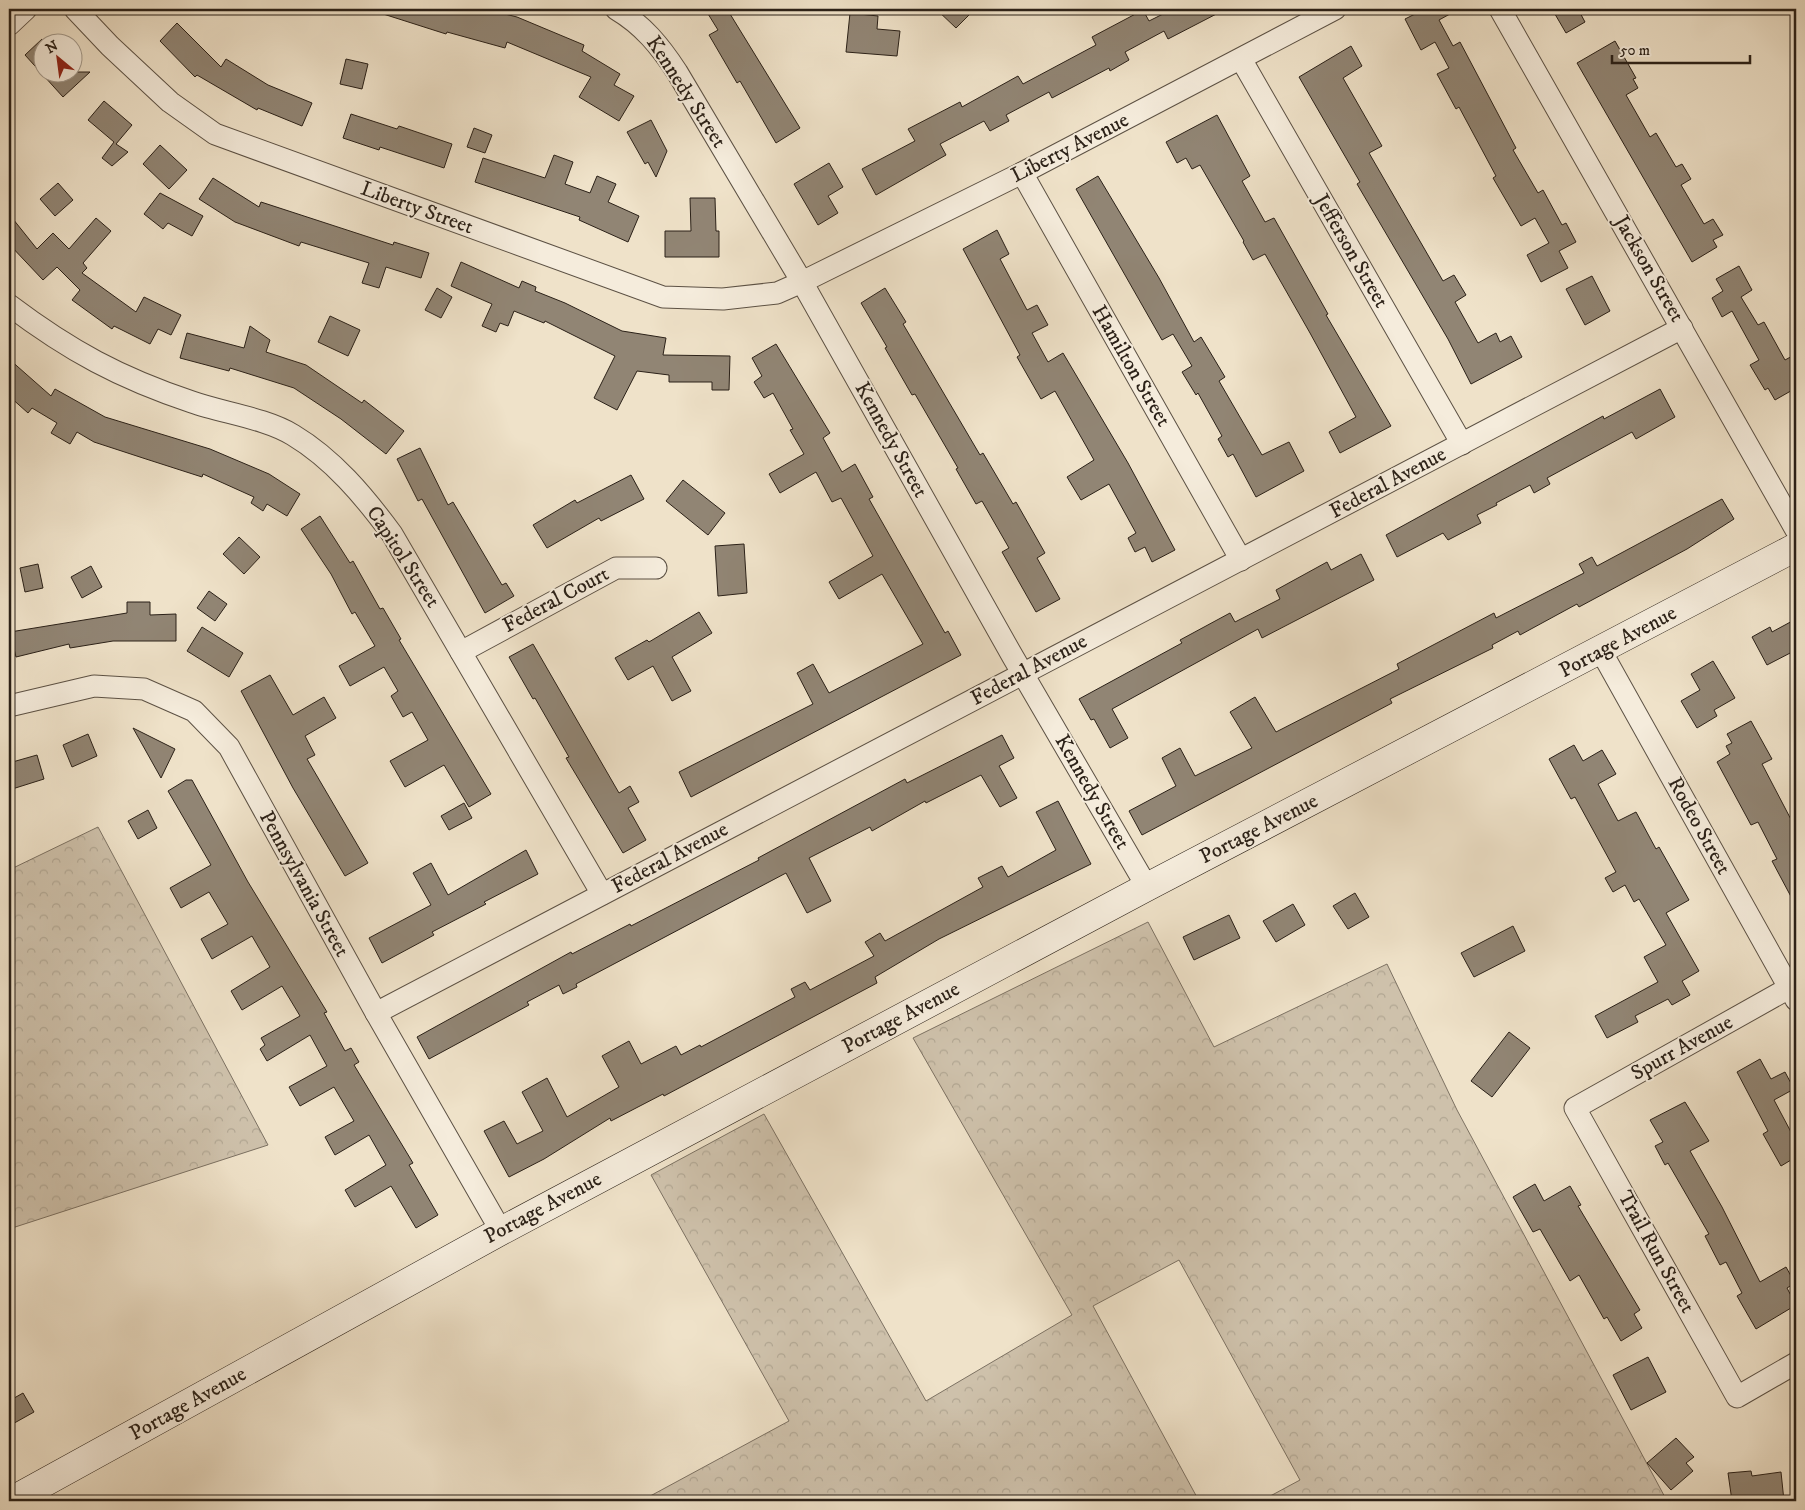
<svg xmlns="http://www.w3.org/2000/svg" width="1805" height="1510" font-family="'IM FELL DW Pica',serif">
  <defs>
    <pattern id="forest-crowns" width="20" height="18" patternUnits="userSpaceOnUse" patternTransform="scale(1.25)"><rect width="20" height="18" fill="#cec1ab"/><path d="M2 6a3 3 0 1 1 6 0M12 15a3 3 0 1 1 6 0" fill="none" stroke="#b1a692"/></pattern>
  </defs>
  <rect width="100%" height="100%" fill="#efe2c9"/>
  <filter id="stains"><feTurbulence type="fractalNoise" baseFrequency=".004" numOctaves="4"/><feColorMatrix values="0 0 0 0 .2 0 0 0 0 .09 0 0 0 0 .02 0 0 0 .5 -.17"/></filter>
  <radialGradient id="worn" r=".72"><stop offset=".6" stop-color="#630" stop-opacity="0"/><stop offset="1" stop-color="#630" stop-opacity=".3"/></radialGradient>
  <g fill="url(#forest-crowns)" stroke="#7c7162">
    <path d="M98,827L268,1145L9,1229V870Z"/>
    <path d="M1148,922L1214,1047L1387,964L1457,1110L1667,1501H1261L1300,1480L1179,1260L1093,1306L1199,1501H641L789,1421L651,1175L764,1114L926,1401L1072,1315L913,1038Z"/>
  </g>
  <g fill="#918574" stroke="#2b2118">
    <path d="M378,9H485L517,17L584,45L582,51L620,74L614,85L634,96L619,121L579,97L591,77L507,42L505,48L447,32L446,34L377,12Z"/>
    <path d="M705,9H727L800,128L776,143L740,81L737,83L709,35L718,30Z"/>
    <path d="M936,9H975L956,28Z"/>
    <path d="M1173,9H1226L1168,39L1164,31L1125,52L1129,60L1110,71L1109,68L1052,98L1049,92L1006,115L1009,121L990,131L984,121L940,144L946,155L876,195L862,169L915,141L908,129L960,102L962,107L1018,76L1023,84L1096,45L1092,37L1143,10L1149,21Z"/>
    <path d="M1425,9H1459L1439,20L1453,46L1460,42L1516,148L1513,150L1538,193L1543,190L1562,225L1566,223L1576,242L1559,251L1568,268L1541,282L1527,255L1549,243L1535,218L1521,226L1493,178L1496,176L1459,107L1456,109L1437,74L1449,68L1435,42L1421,50L1405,19Z"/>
    <path d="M1552,9H1578L1585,22L1566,33Z"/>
    <path d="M850,13L878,16L877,29L900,31L897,56L846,52Z"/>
    <path d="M177,23L221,67L226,59L268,85L312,103L302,126L258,108L257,110L197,75L195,77L160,41Z"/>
    <path d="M42,39V72H90L63,97L25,55Z"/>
    <path d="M1615,41L1636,78L1633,79L1638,88L1626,95L1650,137L1656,133L1676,167L1682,164L1691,179L1681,185L1704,224L1713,219L1723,235L1713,240L1717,247L1692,262L1577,63Z"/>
    <path d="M1351,46L1362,66L1343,78L1382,146L1369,153L1443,281L1454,275L1466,295L1455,302L1478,343L1496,333L1500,342L1511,336L1522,357L1471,384L1448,339L1357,184L1360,182L1299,77Z"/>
    <path d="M346,59L368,64L362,89L340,84Z"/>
    <path d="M104,101L132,125L116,144L128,152L112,166L102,158L114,142L88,120Z"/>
    <path d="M351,114L397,129L399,126L452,144L444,168L380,147L379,150L343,138Z"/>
    <path d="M1217,115L1250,176L1242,181L1265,222L1274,218L1328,314L1326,315L1391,426L1340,453L1329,432L1356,417L1310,333L1265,254L1253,260L1243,242L1244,241L1200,165L1192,169L1186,158L1177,163L1166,142Z"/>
    <path d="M651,120L667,151L656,177L648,162L645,164L627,132Z"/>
    <path d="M474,128L492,135L485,153L467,147Z"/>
    <path d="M160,145L187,170L169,189L143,164Z"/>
    <path d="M554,155L573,162L565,184L590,193L597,176L616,184L608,202L639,216L628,242L579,220L580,217L475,182L483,158L545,178Z"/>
    <path d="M829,163L843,187L828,196L838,213L818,225L794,184Z"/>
    <path d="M1098,176L1159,278L1194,342L1201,337L1225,377L1219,381L1262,455L1289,442L1304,471L1256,497L1233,454L1228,457L1218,439L1222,436L1198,393L1196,395L1182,372L1192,366L1173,334L1162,340L1076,189Z"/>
    <path d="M213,178L259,207L261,202L393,245L394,242L429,253L421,278L386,267L379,288L362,283L369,263L301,242L299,246L235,222L199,199Z"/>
    <path d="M58,183L73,200L55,216L40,199Z"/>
    <path d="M160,193L203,216L192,236L168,223L163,229L144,214Z"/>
    <path d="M690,198H715L716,231H719V257H665V231H691Z"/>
    <path d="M9,214L37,249L53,233L69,249L96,218L111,231L83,263L87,268L82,273L136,312L144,297L181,315L171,335L158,329L150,344L114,326L112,329L72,300L80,290L57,267L43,280L9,244Z"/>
    <path d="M997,230L1009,254L1000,259L1027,310L1037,305L1048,325L1032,333L1048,362L1063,353L1128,463L1175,550L1152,562L1145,547L1135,552L1128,538L1136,533L1109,484L1081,500L1067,477L1094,460L1055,391L1041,399L1017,357L1020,355L963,249Z"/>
    <path d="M461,262L519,288L522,281L536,287L535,291L565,303L622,331L666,338L663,355L730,356L729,390H712V382H669V375L637,371L617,410L594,398L615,356L545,321L544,323L514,311L508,326L500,323L496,332L482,326L492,304L451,286Z"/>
    <path d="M1739,266L1752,290L1741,297L1758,325L1764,322L1785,360L1796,354V373L1791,376L1796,388L1775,400L1768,388L1765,390L1750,365L1759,360L1732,311L1722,317L1712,298L1723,291L1716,279Z"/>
    <path d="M1592,276L1610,311L1585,325L1566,289Z"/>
    <path d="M437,288L452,297L441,318L425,310Z"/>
    <path d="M885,288L906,322L903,324L980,455L983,453L1013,504L1016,502L1045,553L1037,558L1060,599L1036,612L1002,552L1009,548L982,501L976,504L956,469L958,468L915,394L912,395L885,348L887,347L861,303Z"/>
    <path d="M330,316L360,330L348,356L318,342Z"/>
    <path d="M250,326L270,340L266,352L306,365L362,403L364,400L404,431L386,454L341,419L294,388L230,368L229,371L180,358L187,333L244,348Z"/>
    <path d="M776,344L830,433L823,438L842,472L855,464L873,497L869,499L945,633L948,631L961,655L691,797L679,772L813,704L797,673L813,664L829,693L923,644L882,574L839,599L829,582L873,556L841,498L832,502L816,472L780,493L769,474L804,454L790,430L793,429L773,393L764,398L754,382L762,376L752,358Z"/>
    <path d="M9,359L51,396L55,389L105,417L210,449L269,474L300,494L287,516L267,504L263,511L251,503L254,497L203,474L202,477L146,459L94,442L77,432L70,444L51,433L57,423L32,408L28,413L9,396Z"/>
    <path d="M1660,389L1675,417L1636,439L1632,432L1547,478L1550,484L1534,493L1530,485L1496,503L1497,505L1477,515L1481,523L1448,540L1443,533L1397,557L1386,535L1603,416L1604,419Z"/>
    <path d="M420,448L448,505L453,502L502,585L506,583L514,596L485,613L422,499L418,501L397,459Z"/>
    <path d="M631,475L644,499L601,521L599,518L547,548L533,525L575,500L577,503Z"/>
    <path d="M683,480L725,513L708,535L666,501Z"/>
    <path d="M1722,499L1734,519L1687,549L1579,607L1577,604L1520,635L1518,631L1492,645L1493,648L1390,699L1392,703L1142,835L1129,811L1176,786L1162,758L1180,748L1195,776L1252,748L1230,712L1255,697L1276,732L1399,669L1397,664L1494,613L1496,618L1584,573L1579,564L1592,557L1597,566Z"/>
    <path d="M320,516L350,563L353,561L380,609L383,608L401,639L399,640L491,794L469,807L444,765L405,787L390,761L428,740L412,712L403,717L391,696L398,691L384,667L350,686L339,666L375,646L355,612L352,614L331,574L301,529Z"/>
    <path d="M239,537L260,557L244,574L223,554Z"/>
    <path d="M744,544L747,593L718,596L715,546Z"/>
    <path d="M1361,554L1374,580L1262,638L1258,629L1112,709L1128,738L1110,748L1094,719L1091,720L1079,699L1182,643L1180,640L1230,613L1235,622L1280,599L1276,590L1327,562L1331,570Z"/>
    <path d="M38,564L43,588L25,592L20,568Z"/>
    <path d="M91,566L102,587L82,598L71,577Z"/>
    <path d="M209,591L227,604L215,621L197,608Z"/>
    <path d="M127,602H150V615L176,614V641H113L70,648L69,644L16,657L10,632L127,613Z"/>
    <path d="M699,612L712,633L672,657L691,691L672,701L653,666L628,680L615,658L647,640L649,642Z"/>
    <path d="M1796,619V650L1767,665L1752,637L1770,627L1772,632Z"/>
    <path d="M202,627L243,653L229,677L187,651Z"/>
    <path d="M533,644L619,793L630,786L639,802L628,808L646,840L623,853L566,758L569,757L535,698L533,699L509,657Z"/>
    <path d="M1713,661L1735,698L1714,710L1717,716L1697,728L1681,701L1700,690L1691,674Z"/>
    <path d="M270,675L293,715L324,697L336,718L305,736L315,755L307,759L368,863L345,876L293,788L241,691Z"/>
    <path d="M1751,721L1772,759L1762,764L1796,829V906L1772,861L1777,859L1758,822L1751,825L1717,762L1730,754L1726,746L1732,743L1727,734Z"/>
    <path d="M133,728L175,749L161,778Z"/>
    <path d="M88,734L97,756L72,767L63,745Z"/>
    <path d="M1002,735L1014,758L999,766L1017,798L1000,807L981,775L926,803L925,801L872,831L870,827L809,858L831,901L807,913L786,873L576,984L577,987L563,994L559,985L527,1002L529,1005L429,1059L417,1037L571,952L572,954L630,924L631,926L759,860L758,858L905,779L907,783Z"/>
    <path d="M1574,745L1583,761L1602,750L1616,774L1598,784L1618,821L1636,812L1656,849L1659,847L1689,900L1666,913L1699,971L1682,981L1690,995L1672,1005L1668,999L1635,1016L1638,1022L1607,1038L1595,1016L1658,982L1644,957L1666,945L1639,899L1634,902L1625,885L1613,892L1605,878L1616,872L1575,797L1571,799L1549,759Z"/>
    <path d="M37,755L44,779L9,790V763Z"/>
    <path d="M186,780H192L248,882L327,1012L324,1013L345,1051L351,1048L359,1062L354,1065L413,1163L409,1165L438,1215L416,1228L391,1186L355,1207L345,1190L386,1165L369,1135L335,1155L325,1137L354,1121L334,1087L300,1106L289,1087L327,1066L310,1035L267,1061L260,1049L265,1045L261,1038L300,1016L282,986L242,1010L231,991L270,967L252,936L212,959L201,939L228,924L209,892L181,908L170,888L211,865L168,791Z"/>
    <path d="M1058,801L1091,864L939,939L875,977L877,983L664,1096L663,1094L611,1121L610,1118L544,1159L509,1177L484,1131L504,1121L517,1144L543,1131L522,1092L547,1078L567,1117L619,1087L602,1056L629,1041L641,1064L676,1046L681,1055L700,1045L701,1047L795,997L791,989L805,982L810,990L874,956L865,942L880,933L885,941L983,887L978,878L1002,866L1008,877L1056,850L1036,812Z"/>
    <path d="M464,803L472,818L449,830L441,816Z"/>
    <path d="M148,810L157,828L138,839L128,821Z"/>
    <path d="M526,850L538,874L484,902L486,904L432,932L434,935L382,963L369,938L431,905L413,873L431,863L448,895Z"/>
    <path d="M1355,893L1369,917L1348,929L1333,906Z"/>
    <path d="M1293,904L1305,925L1276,942L1263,921Z"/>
    <path d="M1229,915L1240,938L1194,960L1183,937Z"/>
    <path d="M1513,926L1525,951L1474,977L1461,953Z"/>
    <path d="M1509,1032L1530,1048L1492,1097L1471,1081Z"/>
    <path d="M1760,1059L1771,1079L1785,1072L1794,1089L1774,1100L1791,1132L1796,1129V1157L1781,1166L1763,1134L1768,1131L1737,1072Z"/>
    <path d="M1685,1102L1709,1141L1690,1151L1722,1207L1760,1282L1786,1267L1795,1283L1787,1288L1796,1305L1756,1329L1737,1296L1742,1293L1726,1262L1720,1265L1705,1236L1709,1234L1668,1163L1665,1165L1655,1146L1663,1142L1650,1120Z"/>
    <path d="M1535,1184L1544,1201L1570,1186L1581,1205L1578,1206L1640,1310L1634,1314L1642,1328L1621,1341L1607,1317L1604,1319L1579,1275L1570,1281L1540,1229L1533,1232L1513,1197Z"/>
    <path d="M1648,1357L1666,1392L1631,1410L1613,1375Z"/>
    <path d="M23,1393L34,1412L9,1426V1401Z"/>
    <path d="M1676,1438L1694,1457L1686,1463L1693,1471L1671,1490L1647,1463Z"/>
    <path d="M1751,1471L1752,1476L1781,1472L1784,1501H1732L1728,1473Z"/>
  </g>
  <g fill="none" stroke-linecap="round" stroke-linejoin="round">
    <g stroke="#5c5144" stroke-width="23">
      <g id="street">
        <path d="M75,9L110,46L170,102L215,134L663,297L723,299L777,293L802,282L1022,173L1335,9"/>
        <path d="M616,9C643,25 660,46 677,72L802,282L1013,657L1147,887"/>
        <path d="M1500,9L1796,530"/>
        <path d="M9,25L26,9"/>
        <path d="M1241,59L1462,444"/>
        <path d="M1022,173L1241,560"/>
        <path d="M9,305C70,351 120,378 192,402C223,413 265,418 293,435C333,459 364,496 392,534L602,894"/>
        <path d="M1601,651L1796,1000"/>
        <path d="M461,652L616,568H656"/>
        <path d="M9,706L94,686L144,689L194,711L229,747L376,1013L501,1231"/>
        <path d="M1789,988L1575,1108L1737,1397L1796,1363"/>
        <path d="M376,1013L1682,328"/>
      </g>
    </g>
    <g stroke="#2b2118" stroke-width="29">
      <path id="secondary" d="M11,1501L501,1231L1147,887L1796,547"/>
    </g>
    <use href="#street" stroke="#f5ecdc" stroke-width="21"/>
    <use href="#secondary" stroke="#f5ecdc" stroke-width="28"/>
  </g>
  <g text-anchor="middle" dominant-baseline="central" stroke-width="4" stroke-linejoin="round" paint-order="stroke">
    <g font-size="21" fill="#2b2118" stroke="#f5ecdc">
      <text transform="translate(686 92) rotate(57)">Kennedy Street</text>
      <text transform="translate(1070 148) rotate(-27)">Liberty Avenue</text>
      <text transform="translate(417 208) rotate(20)">Liberty Street</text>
      <text transform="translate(1351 251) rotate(60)">Jefferson Street</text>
      <text transform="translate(1649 269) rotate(60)">Jackson Street</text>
      <text transform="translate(1131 366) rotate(60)">Hamilton Street</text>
      <text transform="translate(891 440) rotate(61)">Kennedy Street</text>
      <text transform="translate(1388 483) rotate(-28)">Federal Avenue</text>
      <text transform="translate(403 557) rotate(57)">Capitol Street</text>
      <text transform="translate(556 600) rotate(-28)">Federal Court</text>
      <text transform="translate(1618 642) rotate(-28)">Portage Avenue</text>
      <text transform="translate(1029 670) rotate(-28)">Federal Avenue</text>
      <text transform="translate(1092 792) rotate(60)">Kennedy Street</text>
      <text transform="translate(1699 826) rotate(61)">Rodeo Street</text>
      <text transform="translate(1259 829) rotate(-27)">Portage Avenue</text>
      <text transform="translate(670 858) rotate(-28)">Federal Avenue</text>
      <text transform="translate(304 884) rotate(61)">Pennsylvania Street</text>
      <text transform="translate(901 1018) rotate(-28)">Portage Avenue</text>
      <text transform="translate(1682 1048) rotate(-29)">Spurr Avenue</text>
      <text transform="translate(543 1208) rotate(-28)">Portage Avenue</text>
      <text transform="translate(1656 1252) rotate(61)">Trail Run Street</text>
      <text transform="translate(188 1404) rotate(-29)">Portage Avenue</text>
    </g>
  </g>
  <rect width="1805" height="1510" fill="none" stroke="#efe2c9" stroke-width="30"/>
  <rect x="10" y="10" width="1785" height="1490" fill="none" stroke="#2b2118" stroke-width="2.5"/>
  <rect x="15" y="15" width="1775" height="1480" fill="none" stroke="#2b2118"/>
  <g transform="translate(58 58) rotate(331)"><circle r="24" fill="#f5ecdc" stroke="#a49b8e"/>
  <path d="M0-4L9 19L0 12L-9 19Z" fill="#8f2418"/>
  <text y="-8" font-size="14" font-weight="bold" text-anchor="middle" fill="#2b2118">N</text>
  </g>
  <path d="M1612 55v8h138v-8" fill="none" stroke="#2b2118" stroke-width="2.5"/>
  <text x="1620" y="55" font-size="15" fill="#2b2118" stroke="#f5ecdc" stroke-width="4" paint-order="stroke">50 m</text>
  <rect width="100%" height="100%" filter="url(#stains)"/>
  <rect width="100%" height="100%" fill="url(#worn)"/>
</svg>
